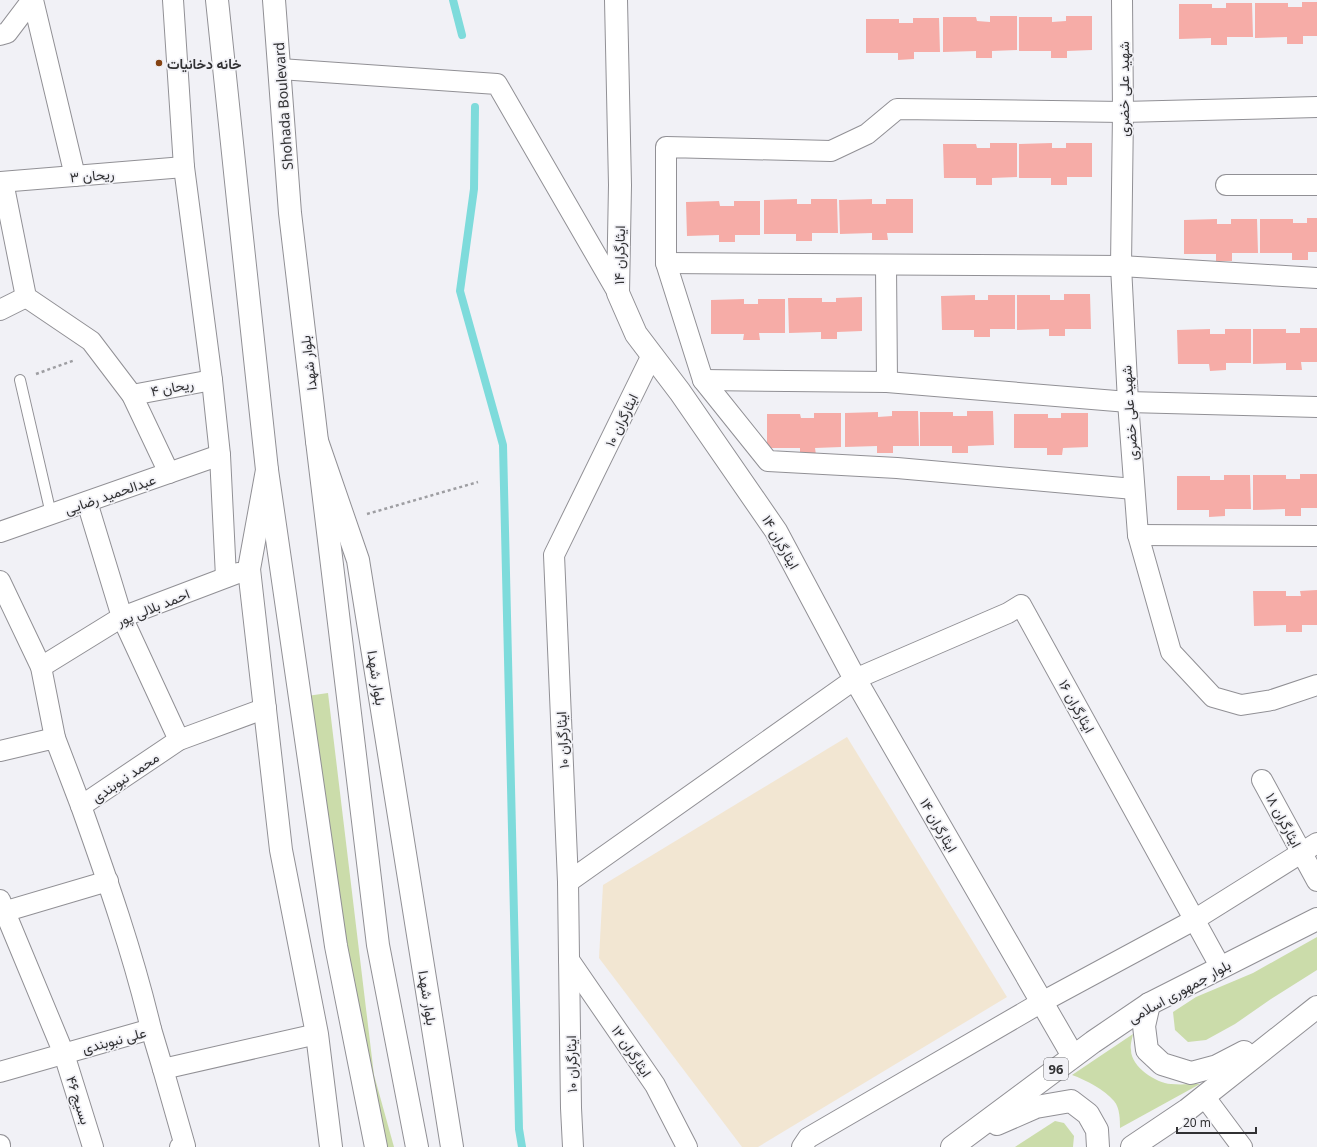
<svg xmlns="http://www.w3.org/2000/svg" width="1317" height="1147" font-family="'Noto Sans',Vazirmatn,sans-serif">
  <rect width="100%" height="100%" fill="#f1f1f6"/>
  <path fill="#f2e6d2" d="M847,737L1007,997L758,1147H742L599,958L603,885Z"/>
  <g fill="#cbdcaa">
    <path d="M328,693L374,1075L394,1147H368L307,696Z"/>
    <path d="M1317,937V970L1271,999L1235,1024L1206,1040L1188,1042L1175,1030L1173,1012L1196,997L1253,973Z"/>
    <path d="M1133,1034C1132,1039 1130,1045 1131,1050C1131,1067 1156,1083 1171,1084C1180,1085 1191,1084 1200,1084L1120,1128C1120,1120 1120,1108 1114,1101C1105,1090 1086,1080 1072,1075Z"/>
    <path d="M1055,1121L1064,1123L1074,1136L1073,1147H1015Z"/>
  </g>
  <g fill="none" stroke-linecap="round" stroke-linejoin="round">
    <g stroke="#7edbdb" stroke-width="8">
      <path d="M453,0L462,35"/>
      <path d="M475,107L474,189L460,291L503,445L519,1129L522,1147"/>
    </g>
  </g>
  <g fill="#f6aca7">
    <path d="M1302,2H1317V36H1303V44H1287V37L1255,38V3H1288V7H1302Z"/>
    <path d="M1226,3H1252L1253,37H1227V45H1211V38L1179,39V4H1212V8H1226Z"/>
    <path d="M990,16H1017V50L992,51V58H976V51L943,52V17H976L977,21L990,22Z"/>
    <path d="M1066,16H1092V50L1067,51V58H1051V51H1019V17H1052V22L1066,21Z"/>
    <path d="M913,18H939L940,52H914V59L898,60V53H866V19H899V23H913Z"/>
    <path d="M990,143H1017V177L992,178V185H976V178H944L943,144H976L977,148H990Z"/>
    <path d="M1052,143V148H1066V143H1092V177H1067V185H1051V178H1019V144Z"/>
    <path d="M797,199V204H811V199H837L838,233H812V241H796V234H764V200Z"/>
    <path d="M872,199V204H886V199H913V233H887L888,240H872V233L840,234L839,200Z"/>
    <path d="M719,201L720,206H734V201H760V235H735V242H719V235L687,236L686,202Z"/>
    <path d="M1307,218H1317V252H1308V260H1292V253H1260V219H1293V223H1307Z"/>
    <path d="M1217,219V224H1231V219H1257L1258,253H1232V261H1216V254H1184V220Z"/>
    <path d="M1064,294H1090L1091,329H1065V336H1049V329L1017,330V295H1050V300H1064Z"/>
    <path d="M975,295V300H988V295H1015V329H990V337H974V330H942L941,296Z"/>
    <path d="M862,297V331L837,332V339H821V332L789,333L788,298H822V302H836V298Z"/>
    <path d="M744,299V304H758V299H785V333H759L760,340H743L744,334H711V300Z"/>
    <path d="M1300,328H1317V362H1301L1302,370H1286V363L1253,364V329H1286V333H1300Z"/>
    <path d="M1210,329V334H1225V329H1251V363H1226V370L1210,371L1209,364H1178L1177,330Z"/>
    <path d="M892,411H918L919,446H893V453H877V446L845,447V413L878,412V417L892,416Z"/>
    <path d="M967,411H993L994,445L968,446V453H952V446H920V412H953V416H967Z"/>
    <path d="M814,413H841V447L815,448L816,455H800V448H767V414H800L801,418H814Z"/>
    <path d="M1061,413H1088V447L1063,448L1062,455H1047V448H1014V414H1048V418H1061Z"/>
    <path d="M1300,474H1317V508H1301V516H1285V509L1253,510V475H1286V479H1300Z"/>
    <path d="M1224,475H1250L1251,509H1225V516L1209,517V510H1177V476H1210V480H1224Z"/>
    <path d="M1317,590V625H1302V632H1286V625L1254,626L1253,591H1286V596H1301L1300,591Z"/>
  </g>
  <g fill="none" stroke-linecap="round" stroke-linejoin="round">
    <g stroke="#919095" stroke-width="12">
      <path id="service" d="M20,380L51,514"/>
    </g>
    <g stroke="#919095" stroke-width="22">
      <g id="minor">
        <path d="M33,0L75,176"/>
        <path d="M173,0L184,167L212,380L220,455L226,577"/>
        <path d="M1122,0L1123,112L1121,266L1128,402L1138,535L1171,652L1213,697L1241,705L1272,700L1317,685"/>
        <path d="M0,35L7,33L32,0"/>
        <path d="M280,69L497,84L618,293"/>
        <path d="M0,182L184,167"/>
        <path d="M3,182L26,297L91,341L132,395L169,473"/>
        <path d="M1226,185H1317"/>
        <path d="M666,263L1121,266L1317,278"/>
        <path d="M886,266L887,382"/>
        <path d="M0,310L26,297"/>
        <path d="M703,380L887,382L1128,402L1317,407"/>
        <path d="M132,395L212,380"/>
        <path d="M1134,489L897,468L768,461L703,380L666,263V147L831,151L867,134L897,109L1123,112L1317,107"/>
        <path d="M87,502L122,617L179,740"/>
        <path d="M0,532L220,455"/>
        <path d="M1138,535L1317,536"/>
        <path d="M0,581L41,667L55,738"/>
        <path d="M41,667L122,617L238,573"/>
        <path d="M0,751L55,738L81,806L179,740L266,708"/>
        <path d="M1262,780L1317,881"/>
        <path d="M81,806C107,879 133,953 151,1029"/>
        <path d="M568,882L855,679L1008,613L1021,605L1221,968"/>
        <path d="M0,900L64,1054L93,1147"/>
        <path d="M0,913L108,881"/>
        <path d="M569,960L655,1085L687,1147"/>
        <path d="M163,1069L185,1146L180,1147"/>
        <path d="M0,1072L151,1029L163,1069L317,1034"/>
        <path d="M1204,1096L1242,1147"/>
        <path d="M0,1145V1147"/>
        <path d="M573,1147L571,1108L568,882L554,555L652,355"/>
        <path d="M802,1147L808,1138L1042,1002L1194,920L1317,843"/>
      </g>
    </g>
    <g stroke="#919095" stroke-width="24">
      <path id="tertiary" d="M616,0L620,185L618,293L636,334L680,392L776,531L855,679L1073,1056"/>
    </g>
    <g stroke="#919095" stroke-width="24">
      <g id="primary">
        <path d="M217,0L239,210L267,470L249,569L281,850L317,1034L331,1147"/>
        <path d="M274,0L290,213L317,441L358,560L452,1147"/>
        <path d="M1149,1004L1144,1026L1147,1050L1162,1064L1191,1073L1217,1066L1244,1052"/>
        <path d="M997,1124L1036,1107L1071,1101L1088,1114L1097,1130L1098,1147"/>
        <path d="M952,1147L1093,1042L1149,1004L1317,919"/>
        <path d="M1132,1147L1187,1110L1317,1007"/>
      </g>
    </g>
    <g stroke="#919095" stroke-width="24">
      <g id="trunk">
        <path d="M317,441L378,945L417,1147"/>
        <path d="M267,470L336,946L376,1147"/>
      </g>
    </g>
    <g stroke="#9e9ea2" stroke-width="2.5" stroke-dasharray="3 3" stroke-linecap="butt">
      <path d="M36,374L75,360"/>
      <path d="M367,514L478,482"/>
    </g>
    <use href="#service" stroke="#fff" stroke-width="10"/>
    <use href="#minor" stroke="#fff" stroke-width="20"/>
    <use href="#tertiary" stroke="#fff" stroke-width="22"/>
    <use href="#primary" stroke="#fff" stroke-width="22"/>
    <use href="#trunk" stroke="#fff" stroke-width="22"/>
  </g>
  <circle fill="#854313" stroke="#f1f1f6" stroke-width="1.5" cx="159" cy="63" r="4"/>
  <g text-anchor="middle" dominant-baseline="central" stroke-width="3.5" stroke-linejoin="round" paint-order="stroke">
    <rect fill="#f1f1f6" stroke="#6b6b6e" stroke-width="1" x="1044" y="1058" width="24" height="22" rx="3"/>
    <g font-size="13" font-weight="bold" fill="#313133">
      <text x="1056" y="1069">96</text>
    </g>
    <g font-size="14" font-weight="bold" fill="#313133" stroke="#f1f1f6" text-anchor="start">
      <text x="167" y="63">خانه دخانیات</text>
    </g>
    <g font-size="14" fill="#313133" stroke="#f1f1f6">
      <text transform="translate(1123 89) rotate(-90)">شهید علی خضری</text>
      <text transform="translate(283 106) rotate(-94)">Shohada Boulevard</text>
      <text transform="translate(92 175) rotate(-5)">ریحان ۳</text>
      <text transform="translate(619 255) rotate(-89)">ایثارگران ۱۴</text>
      <text transform="translate(308 363) rotate(-97)">بلوار شهدا</text>
      <text transform="translate(172 387) rotate(-11)">ریحان ۴</text>
      <text transform="translate(1129 413) rotate(-94)">شهید علی خضری</text>
      <text transform="translate(621 420) rotate(-64)">ایثارگران ۱۰</text>
      <text transform="translate(110 494) rotate(-19)">عبدالحمید رضایی</text>
      <text transform="translate(781 542) rotate(60)">ایثارگران ۱۴</text>
      <text transform="translate(153 607) rotate(-22)">احمد بلالی پور</text>
      <text transform="translate(377 678) rotate(81)">بلوار شهدا</text>
      <text transform="translate(1077 706) rotate(61)">ایثارگران ۱۶</text>
      <text transform="translate(562 740) rotate(-93)">ایثارگران ۱۰</text>
      <text transform="translate(125 777) rotate(-34)">محمد نبوبندی</text>
      <text transform="translate(1284 820) rotate(62)">ایثارگران ۱۸</text>
      <text transform="translate(939 825) rotate(60)">ایثارگران ۱۴</text>
      <text transform="translate(1179 991) rotate(-29)">بلوار جمهوری اسلامی</text>
      <text transform="translate(428 998) rotate(81)">بلوار شهدا</text>
      <text transform="translate(114 1040) rotate(-15)">علی نبوبندی</text>
      <text transform="translate(632 1051) rotate(56)">ایثارگران ۱۲</text>
      <text transform="translate(571 1064) rotate(-91)">ایثارگران ۱۰</text>
      <text transform="translate(79 1100) rotate(72)">بسیج ۴۶</text>
    </g>
  </g>
  <path d="M1177 1127v6h79v-6" fill="none" stroke="#313133" stroke-width="2"/>
  <text x="1183" y="1127" font-size="12" fill="#313133" stroke="#f1f1f6" stroke-width="3" paint-order="stroke">20 m</text>
</svg>
